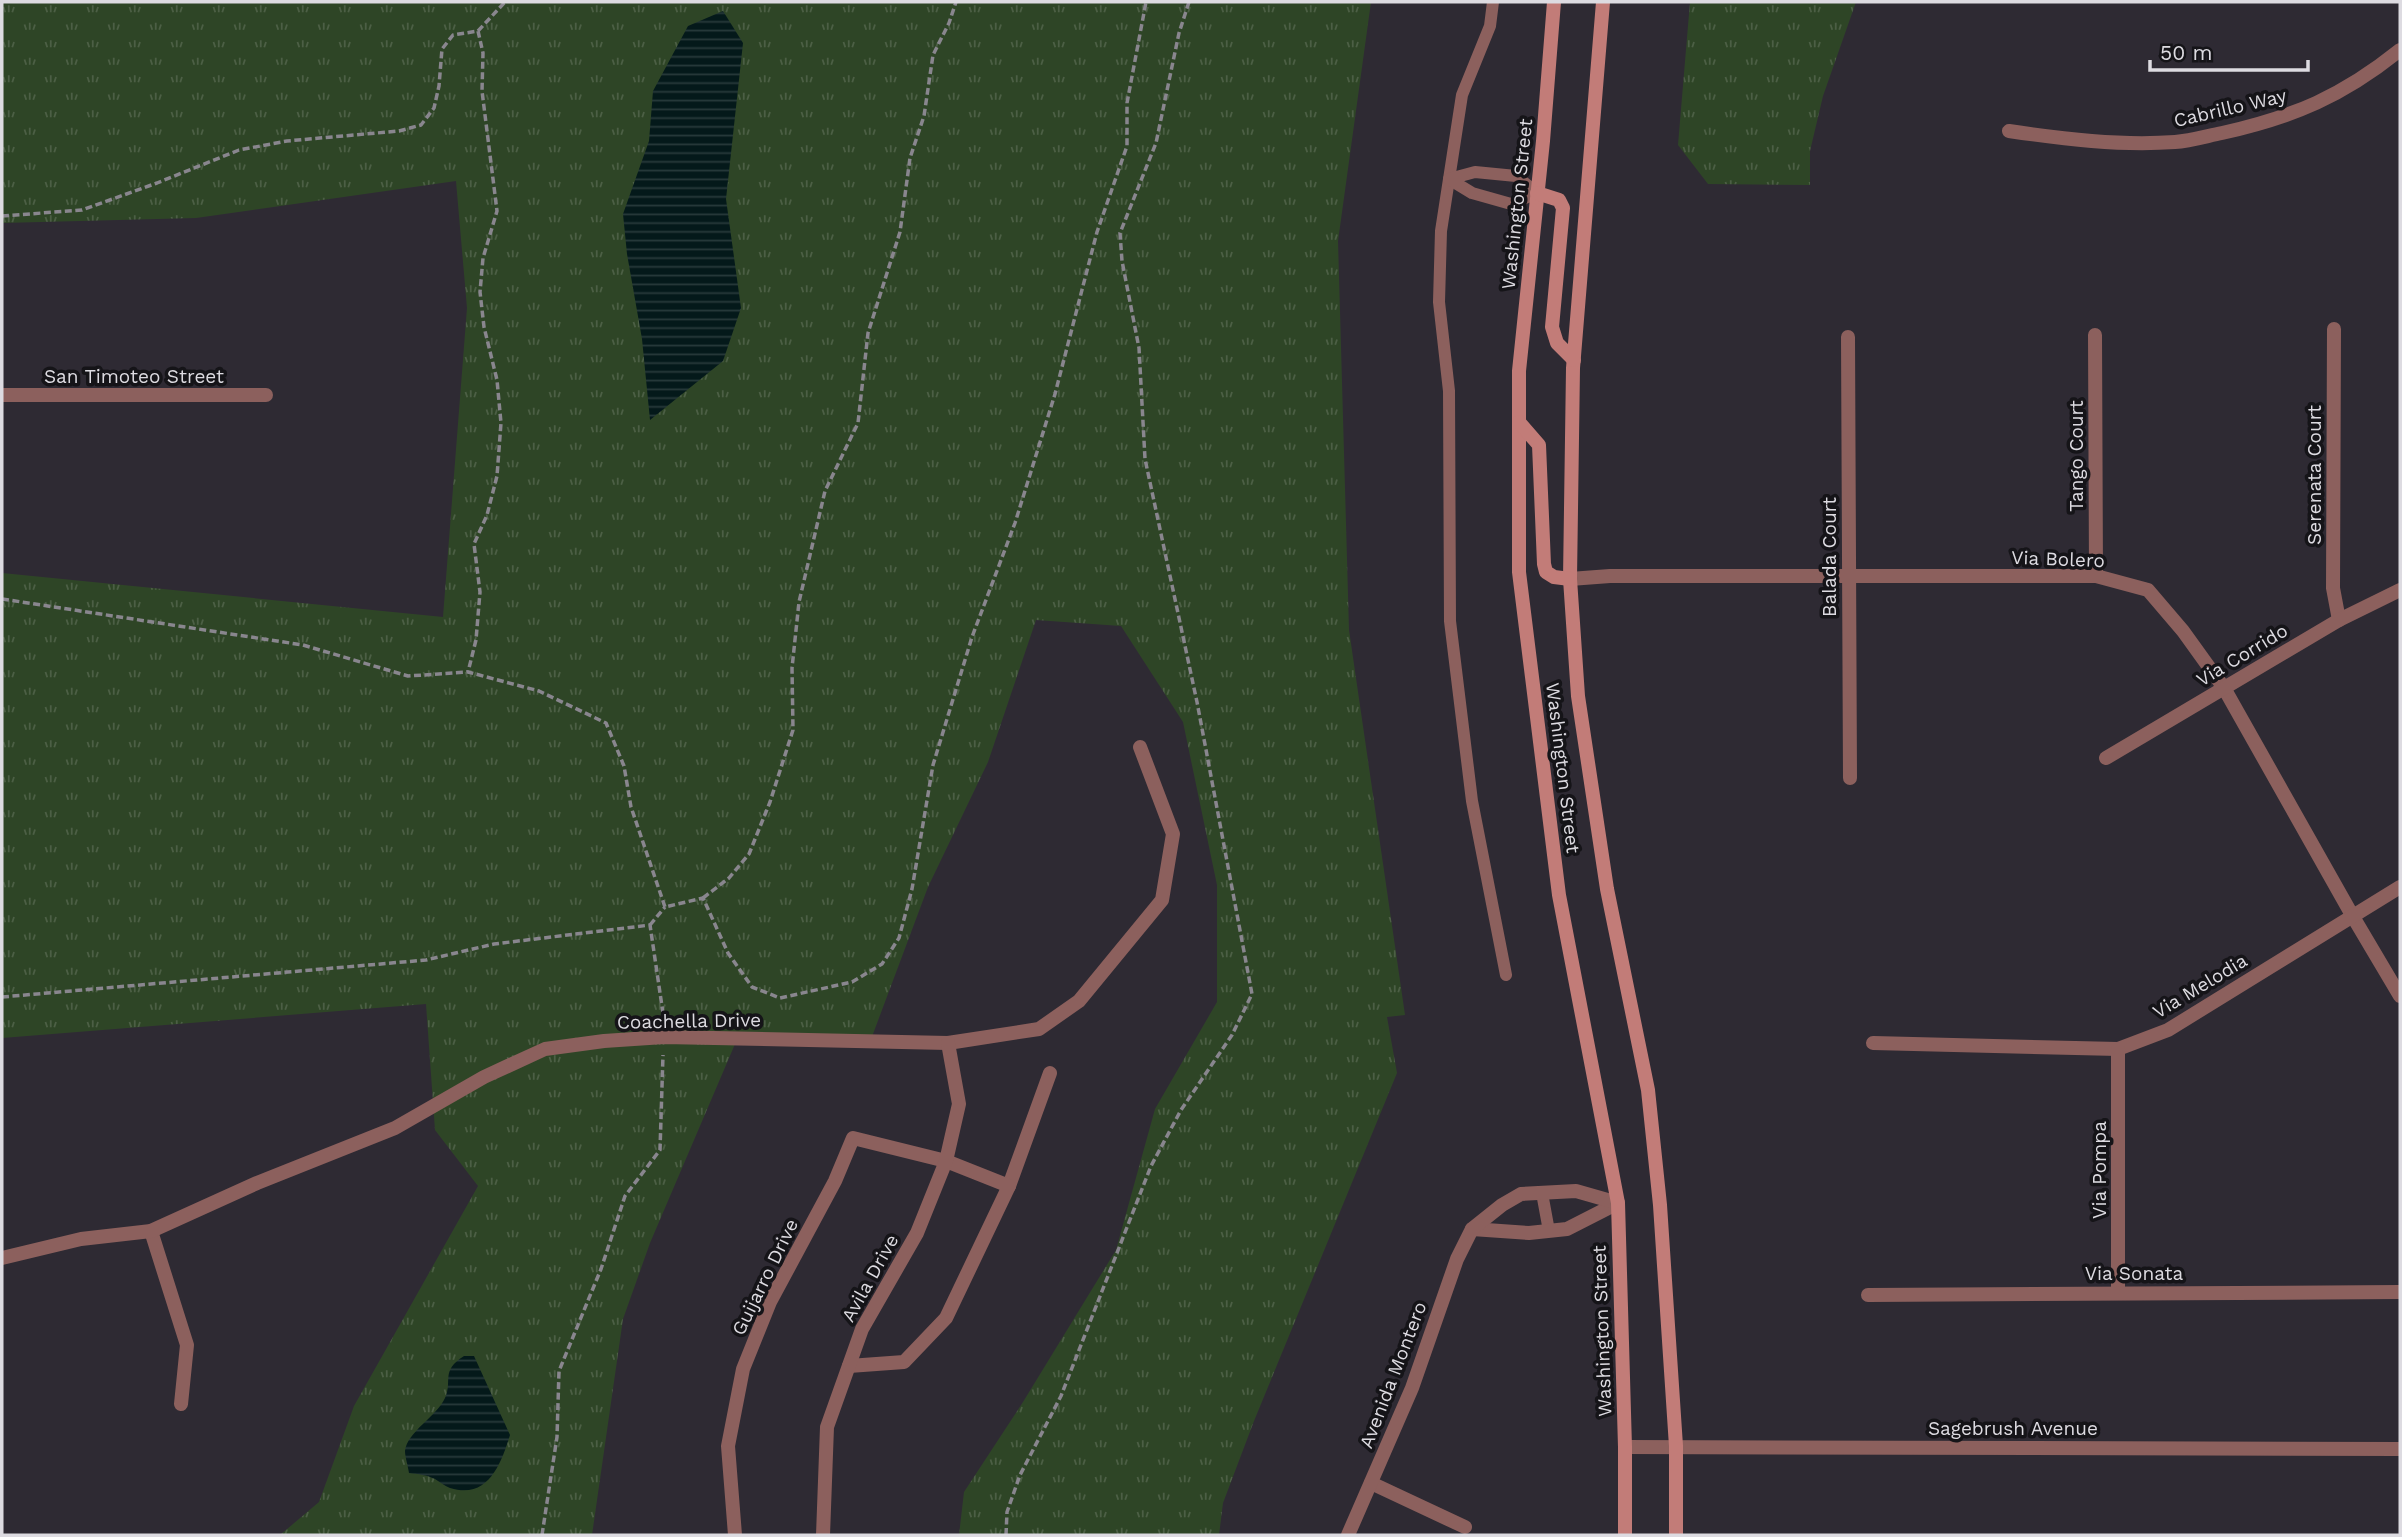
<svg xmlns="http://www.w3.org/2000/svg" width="2402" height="1537" font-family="'Work Sans',sans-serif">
  <defs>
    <pattern id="grass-tufts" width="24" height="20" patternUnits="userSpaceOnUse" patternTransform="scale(1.75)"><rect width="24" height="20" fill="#2e4526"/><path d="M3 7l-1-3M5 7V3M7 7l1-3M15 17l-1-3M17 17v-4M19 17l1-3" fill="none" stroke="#4c5f45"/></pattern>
    <pattern id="water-rules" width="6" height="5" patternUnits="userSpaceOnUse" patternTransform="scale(1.75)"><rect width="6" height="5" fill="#04191a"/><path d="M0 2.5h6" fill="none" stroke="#283a3b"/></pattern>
  </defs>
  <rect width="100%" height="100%" fill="#2e2a33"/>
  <g fill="url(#grass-tufts)">
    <path d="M2,2H1371L1338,241L1349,630L1405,1015L1387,1017L1397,1073L1254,1421L1223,1503L1219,1535H959L964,1492L1023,1402L1116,1250L1155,1109L1217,1002V885L1183,722L1121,626L1036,620L988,762L928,887L870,1042L738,1037L650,1243L623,1319L592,1535H280L319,1502L354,1406L478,1186L435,1130L426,1004L2,1038V573L443,617L467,308L456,181L196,218L2,223Z"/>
    <path d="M1690,2H1856L1823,96L1810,151V185L1708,184L1678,145Z"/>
  </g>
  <g fill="url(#water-rules)">
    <path d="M723,11L743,43L726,199L741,308L723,361L650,420L642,339L627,254L623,214L649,141L653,91L688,26Z"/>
    <path d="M464,1356H474L510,1435C501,1464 488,1500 450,1488C445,1486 440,1482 435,1479C427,1475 418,1474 409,1473C408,1466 405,1457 405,1451C407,1432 437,1416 445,1398C453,1381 440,1371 464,1356Z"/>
  </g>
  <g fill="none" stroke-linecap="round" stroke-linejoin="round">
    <g stroke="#89868e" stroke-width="3.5" stroke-dasharray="7 3.5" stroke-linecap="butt">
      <path d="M478,31L505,2"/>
      <path d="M2,216L82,210L157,183L239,150L287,141L399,131L421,125L434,108L439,86L442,49L453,35L478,31L483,53L482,91L497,211L483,258L480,292L484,327L497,380L501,423L497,476L487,515L474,544L480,592L476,640L468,672"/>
      <path d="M2,599L303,645L408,676L468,672L539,691L606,723L624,766L631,807L665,907L703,898L728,953L752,987L780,998L852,982L882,964L899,938L912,889L933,765L972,637L1015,523L1055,394L1097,232L1127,146V103L1146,2"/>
      <path d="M703,898L729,878L749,854L770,802L793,730L792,668L799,602L825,491L858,423L868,333L900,232L910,158L924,116L933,55L949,23L956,2"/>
      <path d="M650,925L665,907"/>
      <path d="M2,997L426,960L494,944L650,925L664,1020"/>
      <path d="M542,1535L557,1437L559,1371L601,1269L625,1196L660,1150L663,1055"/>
      <path d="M1006,1535L1007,1512L1020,1475L1061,1396L1151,1166L1181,1110L1232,1035L1252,994L1197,702L1145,459L1139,348L1122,261L1120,233L1156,143L1179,33L1189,2"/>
    </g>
    <g stroke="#8c605d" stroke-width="12">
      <path d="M1493,2L1490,26L1462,95L1441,231L1439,302L1449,391L1450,621L1472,801L1506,975"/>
      <path d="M1475,172L1516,176L1537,193L1511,204L1472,193L1449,179Z"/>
      <path d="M1542,1193L1549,1231"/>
    </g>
    <g stroke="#8c605d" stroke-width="14">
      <path d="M2009,131C2063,139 2120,146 2175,142C2190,141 2207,136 2222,133C2294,117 2343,96 2400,50"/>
      <path d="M2334,329L2333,588L2339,620"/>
      <path d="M2095,335L2096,576"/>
      <path d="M1848,337L1850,778"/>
      <path d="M2,395H266"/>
      <path d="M1570,579L1610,576H2096L2148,590L2183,631L2224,688L2352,915L2400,996"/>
      <path d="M2106,758L2339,620L2400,590"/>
      <path d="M1873,1043L2118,1049L2168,1030L2400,887"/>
      <path d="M2118,1049V1292"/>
      <path d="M1009,1186L1050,1073"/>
      <path d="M1472,1229L1529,1233L1567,1229L1618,1203"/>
      <path d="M151,1231L187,1345L181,1404"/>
      <path d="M2,1258L81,1239L151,1231L257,1183L395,1128L484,1077L545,1049L604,1041L664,1037L948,1043L1039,1029L1079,1001L1162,900L1173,834L1140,747"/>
      <path d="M1868,1295L2400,1292"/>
      <path d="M1625,1447L2400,1449"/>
      <path d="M1371,1483L1465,1527"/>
      <path d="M735,1535L728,1446L743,1369L770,1302L835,1181L853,1138L946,1161L1009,1186L946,1318L904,1362L849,1366"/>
      <path d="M823,1535L827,1427L862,1329L917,1233L946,1161L959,1104L948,1043"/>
      <path d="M1348,1535L1412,1388L1457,1259L1472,1229L1502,1205L1521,1194L1576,1191L1618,1203"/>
    </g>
    <g stroke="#c27c78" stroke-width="14">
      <path d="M1554,2L1543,141L1519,371V572L1559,895L1618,1203L1625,1447V1535"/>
      <path d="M1603,2L1573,368L1570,579L1578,696L1607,889L1648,1090L1660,1205L1676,1446V1535"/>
      <path d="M1537,193L1559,200L1563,208L1552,327L1557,343L1574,360"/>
      <path d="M1519,422L1539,445L1544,564L1546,572L1554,577L1570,579"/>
    </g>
  </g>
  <g text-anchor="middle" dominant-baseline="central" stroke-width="7" stroke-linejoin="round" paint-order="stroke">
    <g font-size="19" fill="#dddbe1" stroke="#151418">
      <text transform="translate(2230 108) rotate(-13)">Cabrillo Way</text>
      <text transform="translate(1517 204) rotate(-84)">Washington Street</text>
      <text x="134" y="376">San Timoteo Street</text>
      <text transform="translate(2076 456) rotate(-90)">Tango Court</text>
      <text transform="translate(2314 475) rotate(-90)">Serenata Court</text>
      <text transform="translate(1829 557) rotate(-90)">Balada Court</text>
      <text transform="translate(2058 559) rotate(2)">Via Bolero</text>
      <text transform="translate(2242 655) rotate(-31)">Via Corrido</text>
      <text transform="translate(1563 768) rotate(83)">Washington Street</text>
      <text transform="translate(2200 986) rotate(-31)">Via Melodia</text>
      <text transform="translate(689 1021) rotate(-1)">Coachella Drive</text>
      <text transform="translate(2099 1170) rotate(-90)">Via Pompa</text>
      <text x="2134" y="1273">Via Sonata</text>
      <text transform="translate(765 1277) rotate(-64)">Guijarro Drive</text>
      <text transform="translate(870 1278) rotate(-61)">Avila Drive</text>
      <text transform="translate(1602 1331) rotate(-92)">Washington Street</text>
      <text transform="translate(1393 1375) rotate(-69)">Avenida Montero</text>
      <text x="2013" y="1428">Sagebrush Avenue</text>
    </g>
  </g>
  <rect width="2402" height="1537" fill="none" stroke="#dddbe1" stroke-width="7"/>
  <path d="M2150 60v10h158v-10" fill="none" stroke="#dddbe1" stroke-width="3.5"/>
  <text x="2160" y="60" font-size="21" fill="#dddbe1" stroke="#151418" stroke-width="5" paint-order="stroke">50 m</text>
</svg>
